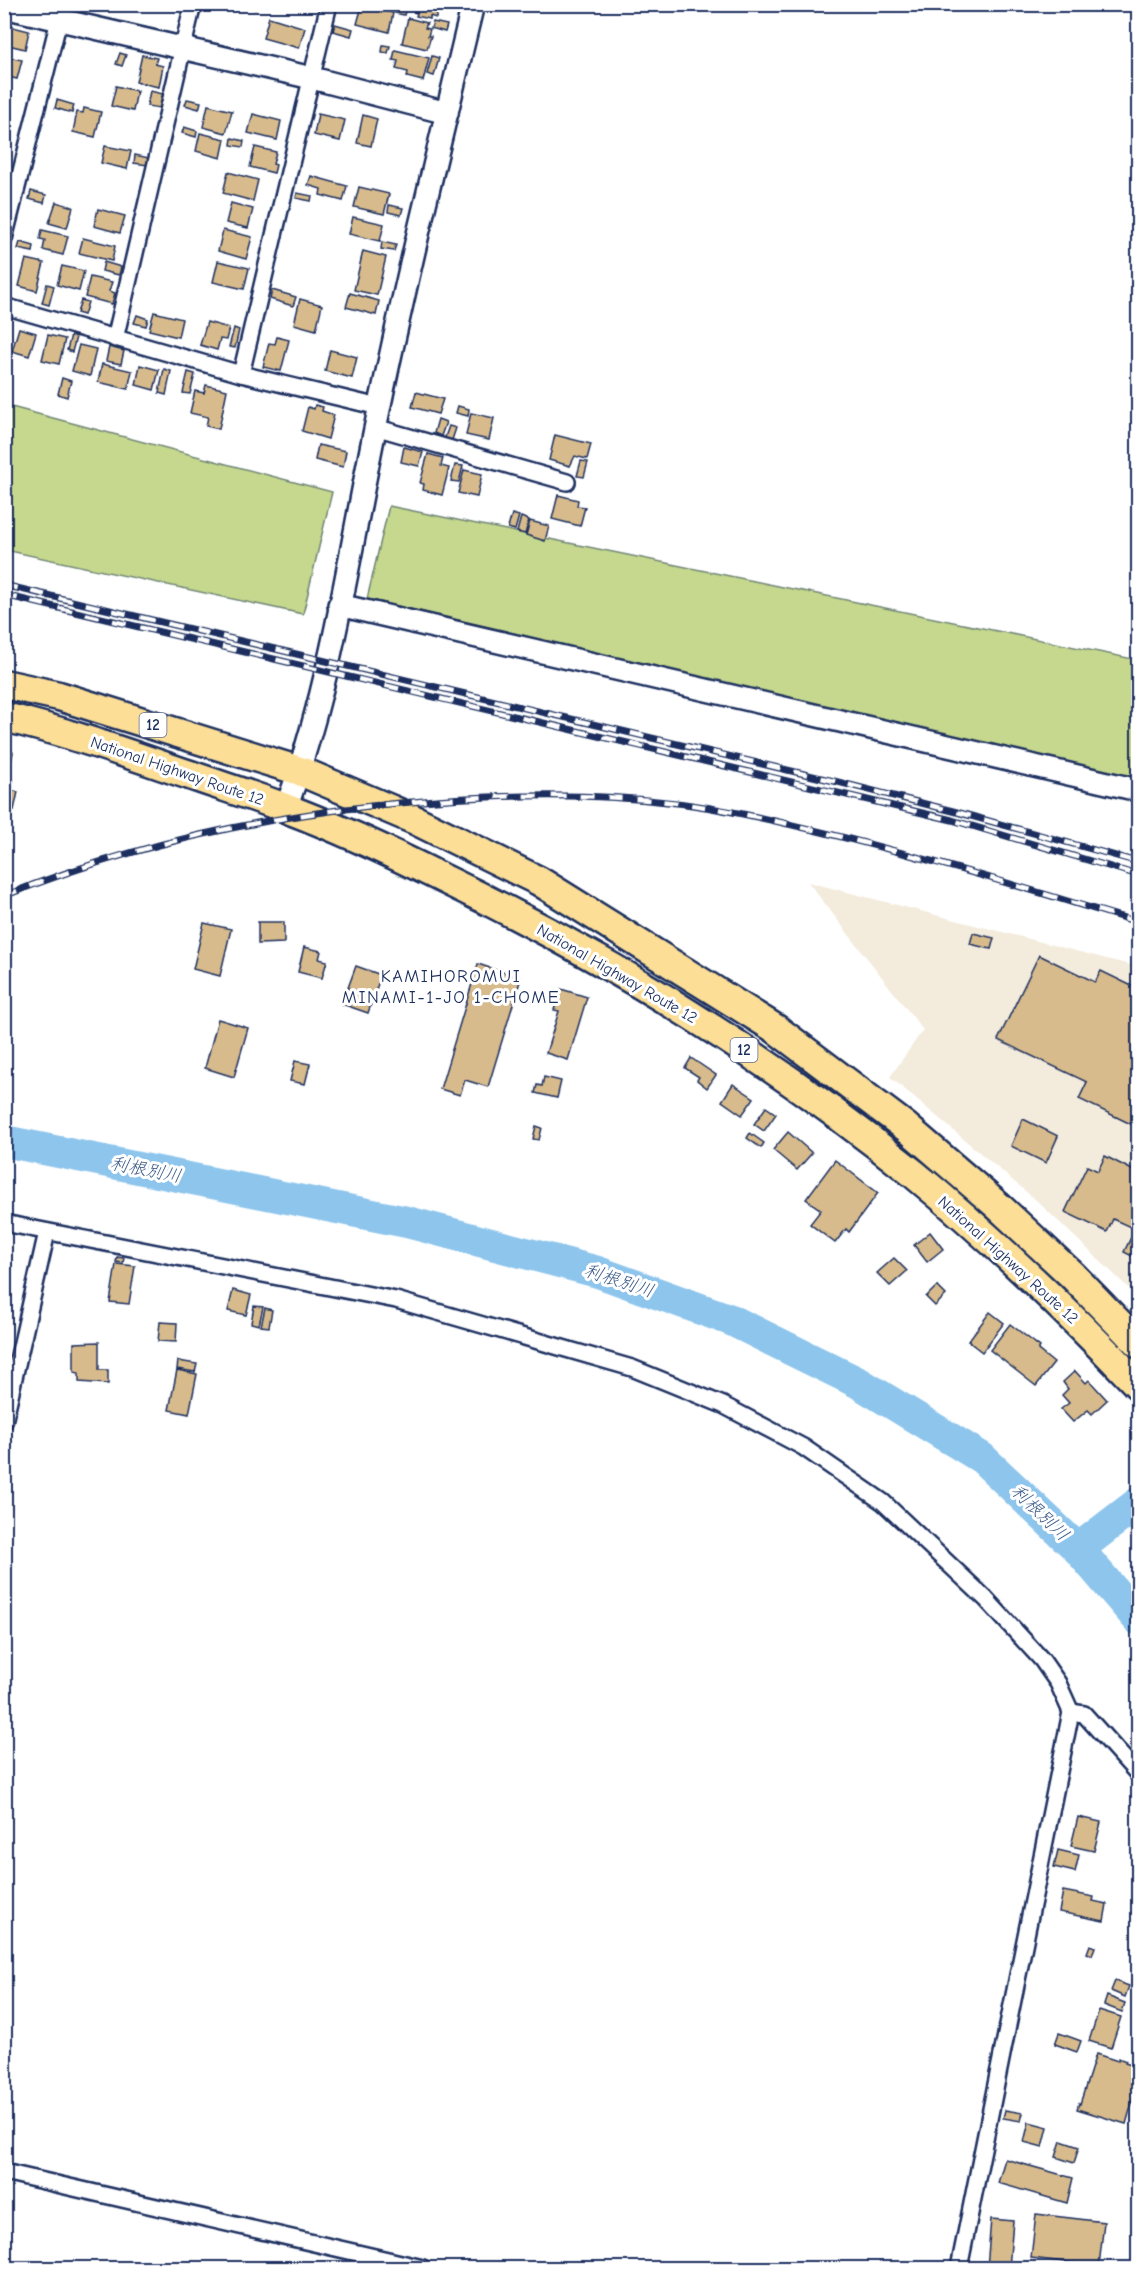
<svg xmlns="http://www.w3.org/2000/svg" width="1143" height="2273" font-family="'Comic Neue','Klee One',sans-serif">
  <rect width="100%" height="100%" fill="#fff"/>
  <filter id="ink" filterUnits="userSpaceOnUse"><feTurbulence type="fractalNoise" baseFrequency=".0167" numOctaves="2"/><feDisplacementMap in="SourceGraphic" scale="12" xChannelSelector="R" yChannelSelector="G"/><feConvolveMatrix kernelMatrix="1 2 1 2 8 2 1 2 1" color-interpolation-filters="sRGB"/></filter>
  <g filter="url(#ink)">
    <path fill="#f3ebdc" d="M808,882L1138,967V1297L1036,1200L890,1077L923,1030Z"/>
    <g fill="#c5d88d" stroke="#708476" stroke-width="1.5">
      <path d="M4,405L332,492L303,614L5,550Z"/>
      <path d="M389,506L1138,660V779L367,599Z"/>
    </g>
    <g fill="none" stroke-linecap="round" stroke-linejoin="round">
      <g stroke="#8dc5ec" stroke-width="32">
        <path d="M4,1141L407,1222L598,1272L731,1320L859,1383L982,1458L1078,1549L1138,1619"/>
        <path d="M1078,1549L1138,1503"/>
      </g>
    </g>
    <g fill="#d8bb8c" stroke="#1b2f5e" stroke-width="1.5">
      <path d="M238,4H256L255,9Z"/>
      <path d="M410,4H439L436,18L430,16V19L416,16L417,13L409,10Z"/>
      <path d="M362,6L393,13L389,32L357,24Z"/>
      <path d="M396,6L406,8L404,15L395,13Z"/>
      <path d="M269,17L305,28L299,48L263,38Z"/>
      <path d="M408,18L427,23L425,28L430,29L428,36H431L427,49L402,43Z"/>
      <path d="M433,22L447,25L445,32L431,28Z"/>
      <path d="M335,24L353,29L351,36L333,31Z"/>
      <path d="M5,25L29,31L25,49L4,44Z"/>
      <path d="M383,45L390,46L388,53L382,52Z"/>
      <path d="M395,50L429,58L423,81L407,77L408,72L396,69L398,61L393,60Z"/>
      <path d="M120,53L126,55L122,66L116,64Z"/>
      <path d="M142,55L157,58L155,64L163,66L159,87L136,82Z"/>
      <path d="M4,56L22,60L17,79L4,76Z"/>
      <path d="M432,56L439,58L434,76L427,74Z"/>
      <path d="M116,86L137,91L133,111L111,106Z"/>
      <path d="M150,91L163,94L160,108L147,106Z"/>
      <path d="M187,99L201,102L199,109L185,105Z"/>
      <path d="M57,100L74,105L72,113L55,108Z"/>
      <path d="M208,105L232,111L226,133L203,127Z"/>
      <path d="M84,108L101,112L95,137L73,132L77,112L83,113Z"/>
      <path d="M253,114L281,121L277,140L248,133Z"/>
      <path d="M318,114L345,120L340,141L314,135Z"/>
      <path d="M363,115L377,119L371,146L357,143Z"/>
      <path d="M184,127L197,131L196,137L182,133Z"/>
      <path d="M200,133L225,139L221,158L196,151Z"/>
      <path d="M232,138L244,141L243,147L231,145Z"/>
      <path d="M105,146L131,151L127,169L101,163Z"/>
      <path d="M255,147L276,152L273,164L276,165L274,173L250,167Z"/>
      <path d="M135,155L149,158L148,165L134,163Z"/>
      <path d="M228,172L258,180L253,201L223,193Z"/>
      <path d="M311,176L347,186L343,201L320,195L321,189L308,185Z"/>
      <path d="M359,187L389,194L384,214L354,207Z"/>
      <path d="M31,191L46,195L44,203L29,199Z"/>
      <path d="M297,193L312,196L311,201L296,198Z"/>
      <path d="M56,202L73,207L67,228L49,223Z"/>
      <path d="M231,203L253,209L248,228L226,223Z"/>
      <path d="M389,205L403,208L401,215L388,212Z"/>
      <path d="M98,209L125,216L120,233L94,226Z"/>
      <path d="M353,217L384,224L380,241L349,234Z"/>
      <path d="M42,230L68,236L63,255L43,250L45,240L40,239Z"/>
      <path d="M223,230L252,237L246,259L218,251Z"/>
      <path d="M83,238L115,246L112,261L79,253Z"/>
      <path d="M20,242L34,246L33,252L18,249Z"/>
      <path d="M382,242L396,245L394,251L381,249Z"/>
      <path d="M363,251L386,257L377,295L354,290Z"/>
      <path d="M26,259L44,263L37,291L19,286Z"/>
      <path d="M218,261L249,268L244,289L213,282Z"/>
      <path d="M104,262L121,267L119,275L102,271Z"/>
      <path d="M62,266L84,271L79,291L57,285Z"/>
      <path d="M90,277L112,282L109,291L115,293L112,304L85,297Z"/>
      <path d="M47,284L54,286L49,305L42,303Z"/>
      <path d="M272,290L296,297L293,306L270,299Z"/>
      <path d="M350,293L379,301L376,315L346,307Z"/>
      <path d="M300,299L322,305L316,330L294,324Z"/>
      <path d="M81,300L88,302L84,315L77,313Z"/>
      <path d="M154,312L182,319L178,337L149,330Z"/>
      <path d="M137,315L148,319L146,326L134,323Z"/>
      <path d="M207,322L229,328L226,340L220,339L217,350L200,345Z"/>
      <path d="M19,328L36,333L29,356L12,351Z"/>
      <path d="M234,328L239,330L235,348L229,347Z"/>
      <path d="M48,335L65,339L59,364L42,360Z"/>
      <path d="M71,335L76,337L72,352L67,350Z"/>
      <path d="M277,337L289,340L281,371L263,367L269,343L275,344Z"/>
      <path d="M79,345L96,349L90,376L72,371Z"/>
      <path d="M109,347L124,351L121,364L106,361Z"/>
      <path d="M330,350L357,357L352,378L325,371Z"/>
      <path d="M102,364L132,371L128,389L98,382Z"/>
      <path d="M140,365L159,370L154,390L136,385Z"/>
      <path d="M164,369L171,371L166,395L159,393Z"/>
      <path d="M188,372L195,374L190,394L183,393Z"/>
      <path d="M62,378L71,381L67,397L58,394Z"/>
      <path d="M206,385L227,390L219,429L206,426L208,417L190,413L195,391L204,393Z"/>
      <path d="M416,392L443,399L438,414L412,407Z"/>
      <path d="M315,405L323,407L322,411L334,415L328,439L302,431L308,407L314,409Z"/>
      <path d="M458,406L469,409L468,416L456,413Z"/>
      <path d="M471,413L494,418L489,440L466,435Z"/>
      <path d="M438,419L446,422L441,436L434,433Z"/>
      <path d="M449,426L456,428L451,443L444,440Z"/>
      <path d="M555,435L591,444L587,459L575,456L570,466L549,460Z"/>
      <path d="M318,445L346,451L343,467L315,460Z"/>
      <path d="M404,447L423,452L419,466L401,462Z"/>
      <path d="M428,454L443,458L441,466L449,468L442,495L423,490L424,484L420,483Z"/>
      <path d="M581,461L588,462L584,477L577,476Z"/>
      <path d="M455,465L463,466L459,482L451,481Z"/>
      <path d="M464,470L482,474L477,497L458,493Z"/>
      <path d="M558,495L578,500L577,506L585,507L580,526L552,519Z"/>
      <path d="M512,514L519,516L515,530L508,528Z"/>
      <path d="M521,517L529,520L525,534L517,532Z"/>
      <path d="M530,521L549,526L545,541L526,535Z"/>
      <path d="M4,750L13,752L11,762L6,761L5,766Z"/>
      <path d="M4,778L13,780L11,790L18,792L14,810L4,808Z"/>
      <path d="M258,922H284V943L258,944Z"/>
      <path d="M204,923L231,929L220,976L193,969Z"/>
      <path d="M973,933L994,938L991,949L970,944Z"/>
      <path d="M304,947L321,951L319,959L327,961L322,978L298,972Z"/>
      <path d="M1039,955L1095,982L1101,971L1138,989L1137,1127L1079,1099L1087,1082L998,1040Z"/>
      <path d="M478,964L521,978L488,1087L465,1080L460,1095L440,1089Z"/>
      <path d="M356,966L381,975L368,1013L342,1004Z"/>
      <path d="M561,989L587,997L568,1060L546,1053L559,1011L554,1010Z"/>
      <path d="M218,1019L248,1028L234,1077L205,1068Z"/>
      <path d="M691,1058L716,1075L707,1088L697,1080L699,1077L685,1068Z"/>
      <path d="M295,1061L310,1064L305,1084L290,1081Z"/>
      <path d="M544,1077L561,1081L557,1098L535,1093L537,1085L542,1086Z"/>
      <path d="M733,1084L754,1098L742,1115L722,1101Z"/>
      <path d="M766,1107L776,1114L764,1131L754,1124Z"/>
      <path d="M1023,1119L1058,1136L1046,1163L1011,1146Z"/>
      <path d="M536,1126L542,1128L539,1140L533,1139Z"/>
      <path d="M788,1132L812,1153L797,1170L773,1150Z"/>
      <path d="M750,1133L764,1143L761,1148L747,1138Z"/>
      <path d="M1105,1156L1138,1173V1259L1124,1252L1135,1229L1113,1219L1107,1232L1065,1212L1087,1166L1098,1171Z"/>
      <path d="M835,1160L878,1193L849,1232L846,1229L835,1243L810,1224L821,1210L806,1199Z"/>
      <path d="M930,1232L943,1249L927,1262L914,1245Z"/>
      <path d="M117,1257L124,1258L123,1263L116,1262Z"/>
      <path d="M894,1258L907,1271L890,1286L877,1273Z"/>
      <path d="M116,1264L135,1266L129,1304L110,1302Z"/>
      <path d="M937,1286L946,1295L935,1306L926,1297Z"/>
      <path d="M233,1290L251,1295L246,1315L228,1311Z"/>
      <path d="M254,1306L263,1307L259,1325L251,1323Z"/>
      <path d="M265,1308L272,1310L269,1327L261,1326Z"/>
      <path d="M990,1312L1004,1323L982,1352L968,1341Z"/>
      <path d="M160,1322L177,1323L176,1342L158,1341Z"/>
      <path d="M1010,1324L1040,1347L1038,1350L1054,1363L1036,1386L990,1350Z"/>
      <path d="M99,1342V1370H108V1384L79,1382V1373L74,1372V1343Z"/>
      <path d="M178,1361L197,1364L195,1372L177,1369Z"/>
      <path d="M177,1370L197,1374L189,1414L169,1410Z"/>
      <path d="M1075,1371L1086,1383L1089,1380L1107,1400L1092,1414L1088,1410L1073,1422L1061,1409L1069,1403L1062,1395L1068,1389L1063,1382Z"/>
      <path d="M1078,1817L1101,1822L1094,1851L1071,1846Z"/>
      <path d="M1058,1850L1079,1855L1075,1872L1054,1867Z"/>
      <path d="M1063,1891L1094,1897L1093,1901L1107,1904L1104,1921L1059,1912Z"/>
      <path d="M1090,1945L1095,1947L1092,1955L1087,1953Z"/>
      <path d="M1115,1981L1129,1986L1125,1997L1111,1991Z"/>
      <path d="M1107,1996L1125,2003L1122,2012L1104,2005Z"/>
      <path d="M1099,2010L1121,2017L1111,2048L1089,2041Z"/>
      <path d="M1059,2033L1081,2041L1077,2052L1055,2044Z"/>
      <path d="M1096,2054L1118,2061V2058L1126,2061L1125,2063L1138,2067V2082L1126,2124L1077,2109L1079,2103L1080,2104Z"/>
      <path d="M1005,2110L1023,2113L1021,2121L1003,2118Z"/>
      <path d="M1029,2122L1048,2127L1043,2147L1024,2142Z"/>
      <path d="M1061,2141L1079,2147L1074,2163L1056,2157Z"/>
      <path d="M1005,2159L1073,2178L1067,2203L998,2183Z"/>
      <path d="M1036,2214L1104,2222L1099,2266L1031,2258Z"/>
      <path d="M991,2219L1013,2221L1009,2268H987Z"/>
    </g>
    <g fill="none" stroke-linecap="round" stroke-linejoin="round">
      <g stroke="#1b2f5e" stroke-width="20">
        <g id="street">
          <path d="M4,239L63,4"/>
          <path d="M4,306L241,374L379,407"/>
          <path d="M115,339L193,4"/>
          <path d="M241,374L329,4"/>
          <path d="M375,427L567,482"/>
          <path d="M4,1223L396,1300L632,1368L723,1405L803,1447L883,1502L986,1599L1042,1660L1058,1683L1071,1712L959,2268"/>
          <path d="M4,1422L47,1232"/>
          <path d="M1071,1712L1084,1714L1138,1774"/>
          <path d="M4,2172L423,2268"/>
        </g>
      </g>
      <g stroke="#1b2f5e" stroke-width="26">
        <g id="secondary">
          <path d="M4,7L312,78L447,113"/>
          <path d="M339,605L1138,790"/>
          <path d="M286,808C331,687 349,555 375,429C404,287 439,146 473,4"/>
        </g>
      </g>
      <g stroke="#1b2f5e" stroke-width="33">
        <g id="highway">
          <path d="M4,684L59,696L300,771L413,819L539,881L776,1029L906,1127L998,1206L1072,1275L1138,1343"/>
          <path d="M4,717C68,732 128,754 190,775C221,786 254,796 285,808C339,828 392,853 444,879C610,959 770,1058 914,1174C993,1239 1067,1311 1138,1385"/>
        </g>
      </g>
      <use href="#street" stroke="#fff" stroke-width="15"/>
      <use href="#secondary" stroke="#fff" stroke-width="21"/>
      <use href="#highway" stroke="#fcde96" stroke-width="28"/>
      <g stroke="#1b2f5e" stroke-width="7">
        <g id="rail">
          <path d="M4,585L834,781L953,811L1138,862"/>
          <path d="M4,595L952,820L1138,875"/>
          <path d="M4,896C159,834 323,804 488,797C572,794 656,796 738,813C874,841 1006,883 1138,922"/>
        </g>
      </g>
      <use href="#rail" stroke="#fff" stroke-width="4.5" stroke-dasharray="14" stroke-linecap="butt"/>
    </g>
  </g>
  <g text-anchor="middle" dominant-baseline="central" stroke-width="6" stroke-linejoin="round" paint-order="stroke">
    <g fill="#fff" stroke="#5f6d8e" stroke-width="1.5">
      <rect x="139.5" y="713" width="27" height="24" rx="4.5"/>
      <rect x="730.5" y="1038" width="27" height="24" rx="4.5"/>
    </g>
    <g font-size="15" font-weight="bold" fill="#1b2f5e">
      <text x="153" y="725">12</text>
      <text x="744" y="1050">12</text>
    </g>
    <g font-size="16" fill="#1b2f5e" stroke="#fff">
      <text transform="translate(177 771) rotate(19)">National Highway Route 12</text>
      <text transform="translate(617 974) rotate(30)">National Highway Route 12</text>
      <text transform="translate(1008 1260) rotate(42)">National Highway Route 12</text>
    </g>
    <g font-size="18" letter-spacing="1.5" fill="#1b2f5e" stroke="#fff">
      <text x="451" y="976">KAMIHOROMUI<tspan x="451" dy="21">MINAMI-1-JO 1-CHOME</tspan></text>
    </g>
    <g font-size="18" font-style="italic" fill="#3d5c89" stroke="#fff">
      <text transform="translate(146 1170) rotate(11)">利根別川</text>
      <text transform="translate(619 1281) rotate(18)">利根別川</text>
      <text transform="translate(1040 1513) rotate(44)">利根別川</text>
    </g>
  </g>
  <rect width="1143" height="2273" fill="none" stroke="#fff" stroke-width="24"/>
  <rect x="12" y="12" width="1119" height="2249" fill="none" stroke="#1b2f5e" stroke-width="2" filter="url(#ink)"/>
</svg>
